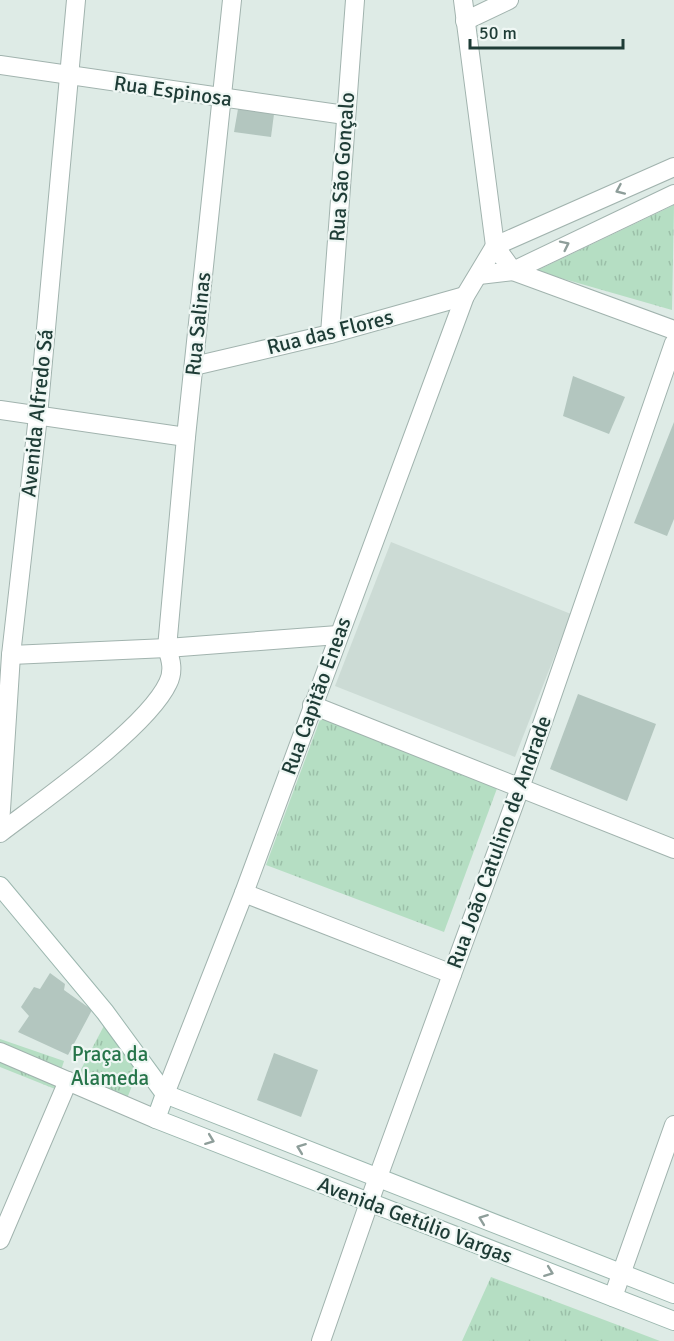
<svg xmlns="http://www.w3.org/2000/svg" width="674" height="1341" font-family="Signika,sans-serif">
  <defs>
    <pattern id="grass-tufts" width="24" height="20" patternUnits="userSpaceOnUse" patternTransform="scale(1.5)"><rect width="24" height="20" fill="#b5dec3"/><path d="M3 7l-1-3M5 7V3M7 7l1-3M15 17l-1-3M17 17v-4M19 17l1-3" fill="none" stroke="#9bbfa8"/></pattern>
  </defs>
  <rect width="100%" height="100%" fill="#deebe6"/>
  <path fill="#ccdbd5" d="M391,542L571,614L515,757L335,686Z"/>
  <g fill="url(#grass-tufts)">
    <path d="M674,205L672,310L536,271Z"/>
    <path d="M321,717L499,783L444,932L266,865Z"/>
    <path d="M107,1020L140,1066L126,1101L77,1077Z"/>
    <path d="M0,1039L64,1061L55,1089L0,1067Z"/>
    <path d="M491,1277L660,1341H462Z"/>
  </g>
  <g fill="#b3c6bf">
    <path d="M238,109L274,114L271,137L234,132Z"/>
    <path d="M573,376L625,397L609,434L563,416Z"/>
    <path d="M674,422V519L667,536L634,523Z"/>
    <path d="M578,694L656,724L627,801L550,769Z"/>
    <path d="M50,973L65,984L64,990L92,1010L68,1055L18,1032L29,1016L21,1007L34,987L40,989Z"/>
    <path d="M274,1053L318,1070L301,1117L257,1100Z"/>
  </g>
  <g fill="none" stroke-linecap="round" stroke-linejoin="round">
    <g stroke="#a1b3ae" stroke-width="20">
      <g id="street">
        <path d="M463,0L495,246L513,271L674,330"/>
        <path d="M465,21L509,0"/>
        <path d="M0,65L345,115"/>
        <path d="M495,246L674,167"/>
        <path d="M479,275L513,271L674,194"/>
        <path d="M330,334L355,0"/>
        <path d="M194,366L330,334L465,296"/>
        <path d="M0,410L186,437"/>
        <path d="M11,655L167,648L338,635"/>
        <path d="M312,705L674,849"/>
        <path d="M0,825L11,655L38,416L76,0"/>
        <path d="M0,833C42,801 147,728 168,683C174,671 171,660 167,648L186,437L232,0"/>
        <path d="M244,893L452,974"/>
        <path d="M0,1052L156,1119"/>
        <path d="M165,1094L244,893L465,296L495,246"/>
        <path d="M0,1240L68,1081"/>
        <path d="M613,1297L674,1125"/>
        <path d="M321,1341L378,1177L520,788L674,343"/>
      </g>
    </g>
    <g stroke="#9cb7af" stroke-width="20">
      <g id="secondary">
        <path d="M0,886L105,1012L165,1094"/>
        <path d="M165,1094L156,1119L674,1321"/>
        <path d="M165,1094L674,1294"/>
      </g>
    </g>
    <use href="#street" stroke="#fff" stroke-width="18"/>
    <use href="#secondary" stroke="#fff" stroke-width="18"/>
  </g>
  <defs><path id="oneway-chevron" d="M-2-3.5L2.5 0L-2 3.5" fill="none" stroke-width="1.6" stroke-linecap="round" stroke-linejoin="round" transform="scale(1.5)"/></defs>
  <g stroke="#8e9e9a">
    <use href="#oneway-chevron" transform="translate(620 190) rotate(156)"/>
    <use href="#oneway-chevron" transform="translate(565 245) rotate(-26)"/>
    <use href="#oneway-chevron" transform="translate(210 1140) rotate(21)"/>
    <use href="#oneway-chevron" transform="translate(301 1148) rotate(-159)"/>
    <use href="#oneway-chevron" transform="translate(483 1219) rotate(-159)"/>
    <use href="#oneway-chevron" transform="translate(549 1272) rotate(21)"/>
  </g>
  <g text-anchor="middle" dominant-baseline="central" stroke-width="4.5" stroke-linejoin="round" paint-order="stroke">
    <g font-size="21" fill="#1e3c36" stroke="#eff7f4">
      <text transform="translate(173 91) rotate(8)">Rua Espinosa</text>
      <text transform="translate(342 167) rotate(-86)">Rua São Gonçalo</text>
      <text transform="translate(198 324) rotate(-84)">Rua Salinas</text>
      <text transform="translate(330 332) rotate(-14)">Rua das Flores</text>
      <text transform="translate(37 413) rotate(-84)">Avenida Alfredo Sá</text>
      <text transform="translate(316 696) rotate(-70)">Rua Capitão Eneas</text>
      <text transform="translate(499 842) rotate(-70)">Rua João Catulino de Andrade</text>
      <text transform="translate(415 1220) rotate(21)">Avenida Getúlio Vargas</text>
    </g>
    <g font-size="21" fill="#26754a" stroke="#eff7f4">
      <text x="110" y="1054">Praça da<tspan x="110" dy="24">Alameda</tspan></text>
    </g>
  </g>
  <path d="M470 39v9h153v-9" fill="none" stroke="#1e3c36" stroke-width="3"/>
  <text x="479" y="39" font-size="18" fill="#1e3c36" stroke="#eff7f4" stroke-width="4.5" paint-order="stroke">50 m</text>
</svg>
